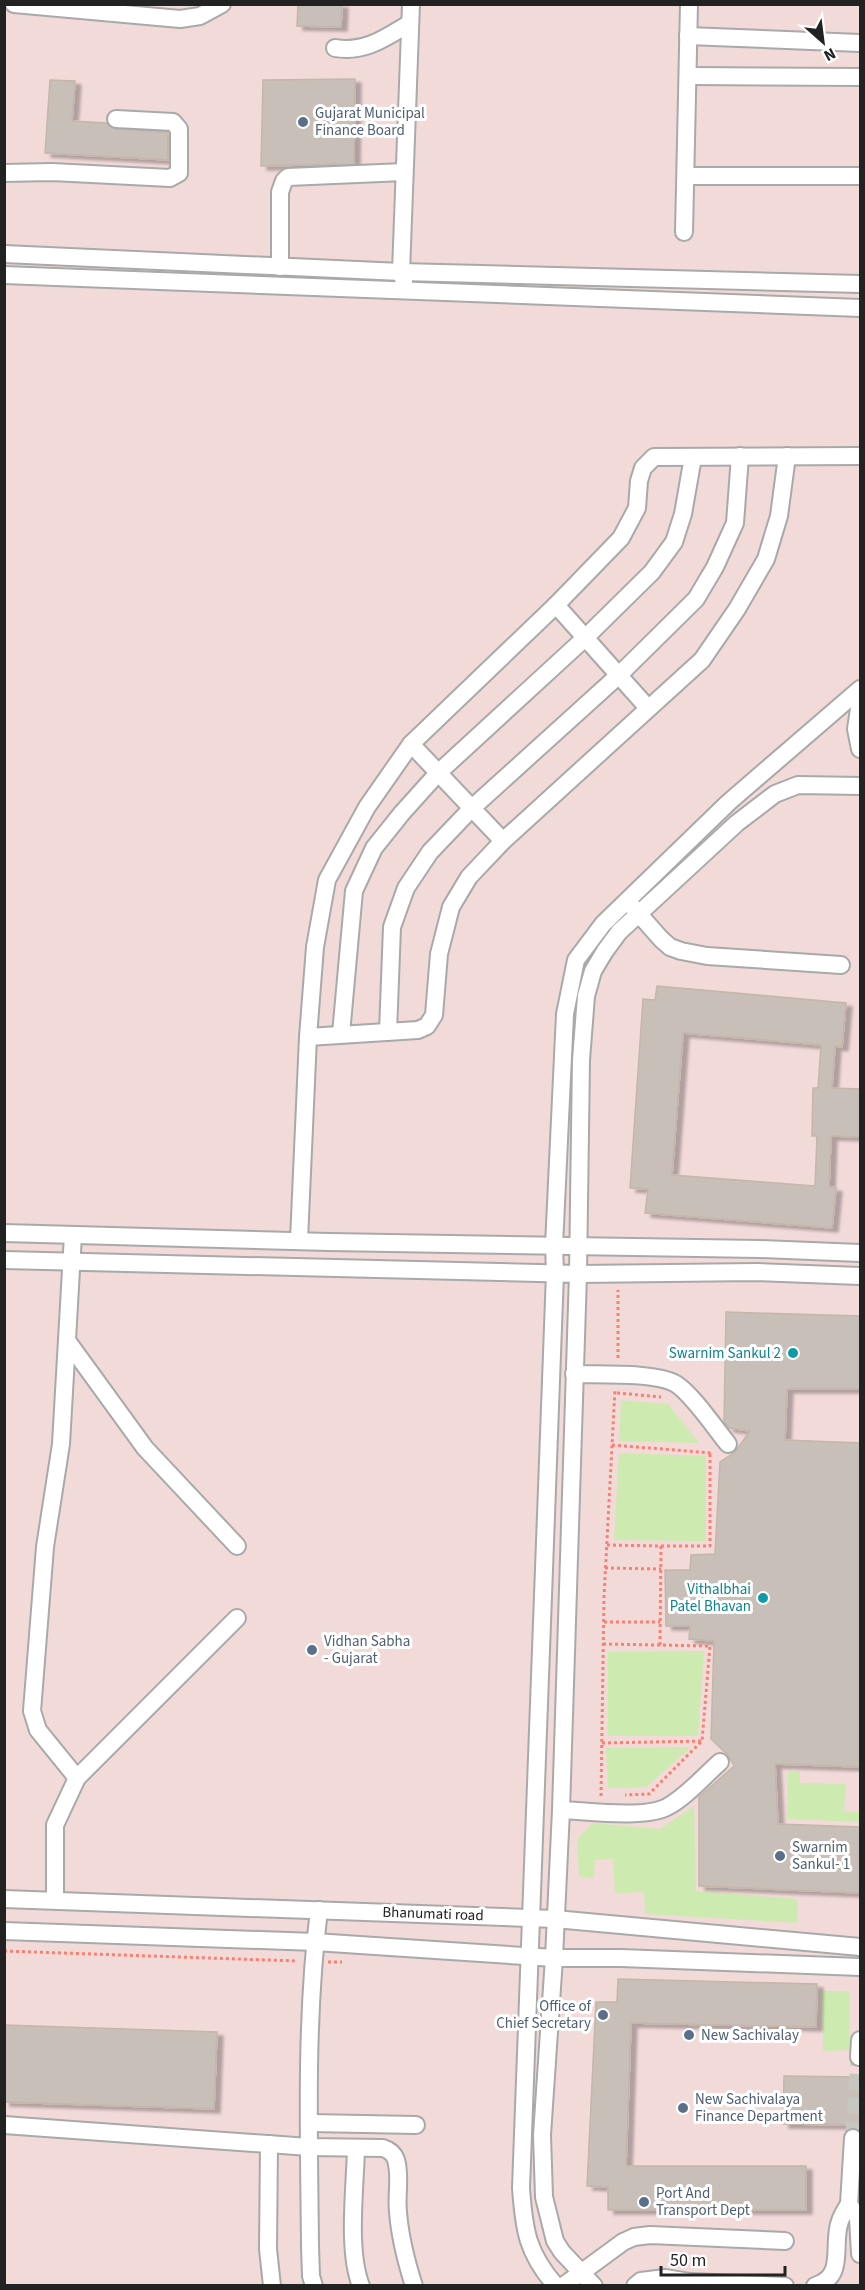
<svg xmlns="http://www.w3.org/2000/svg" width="865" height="2290" font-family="'Source Sans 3',sans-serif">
  <defs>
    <filter id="shadow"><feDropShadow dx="6" dy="4" stdDeviation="1.5" flood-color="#0004"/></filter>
  </defs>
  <rect width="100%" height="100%" fill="#f2efe9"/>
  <rect fill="#f2dad9" x="5" y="5" width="855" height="2280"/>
  <g fill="#cdebb0">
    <path d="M621,1400L668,1404L699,1443L619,1441Z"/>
    <path d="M619,1453L706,1456V1541L614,1540Z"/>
    <path d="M704,1651L698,1736H608V1652Z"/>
    <path d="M688,1747L690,1748L646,1787L608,1788L606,1748Z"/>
    <path d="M800,1771V1783L846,1784L844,1811L860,1812V1822L787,1819L788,1772Z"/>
    <path d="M694,1806L696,1891L798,1899L797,1923L645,1914L644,1892L615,1893L613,1859L595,1860L594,1879L579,1876L577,1840L592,1823L660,1829Z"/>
    <path d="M822,1991H849L850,2050L823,2051Z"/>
  </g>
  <g fill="#c7bfb8" stroke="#c4b6ab" stroke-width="1.5" fill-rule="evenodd" filter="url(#shadow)">
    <path d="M298,4H342L341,27L297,26Z"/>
    <path d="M355,79L354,164L261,166L263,80Z"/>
    <path d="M50,80L75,81L72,121L106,123L115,129L168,132V160L45,153Z"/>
    <path d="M657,986L846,1003L842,1047L835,1046L832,1088L861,1089V1137L831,1136L829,1187L836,1188L832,1228L645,1213L648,1189L630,1188L643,999L655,1000ZM683,1033L821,1045L818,1088H813L812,1136H817L815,1186L672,1175Z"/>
    <path d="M726,1312L861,1316V1389H787L785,1440L861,1443V1767L775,1764L778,1824L861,1827V1893L699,1886V1797L734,1766L728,1755L711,1739L714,1641L689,1639L690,1626H666L665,1570H690L691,1555L715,1554L720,1462L735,1452L750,1431L729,1428L724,1422Z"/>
    <path d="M618,1979L817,1984L816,2027L631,2023L626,2166H806V2210H608V2187L587,2186L596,2002H617Z"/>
    <path d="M4,2025L217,2032L214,2109L4,2102Z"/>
    <path d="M784,2076L861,2077V2125L783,2124Z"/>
  </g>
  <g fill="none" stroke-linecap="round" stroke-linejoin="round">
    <path stroke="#c8c6c1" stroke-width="16" stroke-dasharray="16 8" stroke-linecap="butt" d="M853,2138L859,2057"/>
    <g stroke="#a9a9a9" stroke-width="20">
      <g id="minor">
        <path d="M14,4L180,19L200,16L222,4"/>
        <path d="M688,36L860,43"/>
        <path d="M335,48C365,53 385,38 410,23"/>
        <path d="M688,76L860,77"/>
        <path d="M4,173L52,172L170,178L179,173V129L173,122L116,119"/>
        <path d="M686,176H860"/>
        <path d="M684,232L689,4"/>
        <path d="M4,254L401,272L860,284"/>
        <path d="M280,267V192L284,181L288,177L404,172"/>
        <path d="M4,275L860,308"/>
        <path d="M404,282L401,272L411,4"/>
        <path d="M556,605L648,708"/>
        <path d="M860,702L856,729L860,749"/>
        <path d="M411,744L503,841"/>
        <path d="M631,905L661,939L670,947L681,951L707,956L841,965"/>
        <path d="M388,1032L392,927L406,888L430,852L472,808L619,675L696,599L715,567L735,523L740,456"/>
        <path d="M341,1034L354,891L374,848L402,813L438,773L585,638L652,572L674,542L683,514L693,457"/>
        <path d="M308,1037L418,1030L427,1026L434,1015L439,954L451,907L469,877L503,841L702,660L737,609L766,559L779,516L787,456"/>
        <path d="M4,1233L329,1242L760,1249L860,1253"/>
        <path d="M73,1235L61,1444L45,1547L32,1711L38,1730L77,1778"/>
        <path d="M299,1240L308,1037L315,947L327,880L367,807L411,744L556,605L621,538L637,508L639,481L643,468L654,457L860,456"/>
        <path d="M4,1260L578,1274L758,1272L860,1276"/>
        <path d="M68,1342L145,1448L237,1546"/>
        <path d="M574,1374C599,1375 656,1372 676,1384C692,1394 715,1428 728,1444"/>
        <path d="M561,1810C587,1811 644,1819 667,1807C686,1797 703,1777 720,1762"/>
        <path d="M4,1899L555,1919L860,1947"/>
        <path d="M55,1900V1825L77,1778L237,1618"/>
        <path d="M4,1931L315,1942L554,1958H621L860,1967"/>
        <path d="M859,2057L860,2040"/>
        <path d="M310,2123L416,2125"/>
        <path d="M4,2125L309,2147L383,2148C389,2150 394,2153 396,2160C401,2176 396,2195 398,2212C400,2238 406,2261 414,2286"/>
        <path d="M269,2144L268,2249L272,2286"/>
        <path d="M356,2149C355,2189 347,2250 361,2286"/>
        <path d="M849,2204L853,2138"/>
        <path d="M314,2286L311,2276L310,2246C309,2134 305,2021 319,1910"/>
        <path d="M556,2286C527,2253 524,2230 521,2188L555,1273L554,1246L565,1014L576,960L603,924L729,802L860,689"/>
        <path d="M563,2286L623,2242L634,2237L650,2235L785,2241"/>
        <path d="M594,2286L562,2252L555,2241L544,2197L542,2135L554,1958L561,1810L578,1274L581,1060L586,996L593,971L605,951L619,932L737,823L775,794L798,785L860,786"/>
        <path d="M635,2286L641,2281L665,2278L690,2282L785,2286"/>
        <path d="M815,2286C847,2276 831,2245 840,2221C842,2215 846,2209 849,2204L858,2218L860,2254"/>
      </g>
    </g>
    <g stroke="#fa8072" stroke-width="3" stroke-dasharray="3 3" stroke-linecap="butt">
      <path d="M618,1358V1290"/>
      <path d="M617,1393L661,1397"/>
      <path d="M612,1445L712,1453"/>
      <path d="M607,1545L661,1546L660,1645"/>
      <path d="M661,1546H710V1451"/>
      <path d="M605,1568L661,1569"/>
      <path d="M604,1622H660"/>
      <path d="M603,1644L710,1646L702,1741L649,1794L625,1795"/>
      <path d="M602,1743L702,1741"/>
      <path d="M601,1796L604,1597L615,1389"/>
      <path d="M4,1951L297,1961"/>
      <path d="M328,1962H342"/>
    </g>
    <use href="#minor" stroke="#fff" stroke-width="16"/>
  </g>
  <g fill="#5c6f8a" stroke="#fff" stroke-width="2">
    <circle cx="303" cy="122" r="6"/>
    <circle cx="312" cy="1650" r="6"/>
    <circle cx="780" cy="1856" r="6"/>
    <circle cx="603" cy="2015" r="6"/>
    <circle cx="689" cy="2035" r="6"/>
    <circle cx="683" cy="2108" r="6"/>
    <circle cx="644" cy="2202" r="6"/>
  </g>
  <g fill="#0f9aa8" stroke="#fff" stroke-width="2">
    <circle cx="793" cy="1353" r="6"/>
    <circle cx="763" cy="1598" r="6"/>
  </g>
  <g text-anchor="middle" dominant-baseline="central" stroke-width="6" stroke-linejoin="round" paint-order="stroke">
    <g font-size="15" fill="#4e5e75" stroke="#fff" text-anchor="start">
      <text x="315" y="113">Gujarat Municipal<tspan x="315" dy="17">Finance Board</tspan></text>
      <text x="324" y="1641">Vidhan Sabha<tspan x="324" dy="17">- Gujarat</tspan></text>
      <text x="792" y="1847">Swarnim<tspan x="792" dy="17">Sankul- 1</tspan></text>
      <text x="591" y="2006" text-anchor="end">Office of<tspan x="591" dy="17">Chief Secretary</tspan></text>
      <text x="701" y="2035">New Sachivalay</text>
      <text x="695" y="2099">New Sachivalaya<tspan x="695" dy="17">Finance Department</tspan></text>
      <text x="656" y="2193">Port And<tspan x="656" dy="17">Transport Dept</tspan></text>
    </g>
    <g font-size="15" fill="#0d838f" stroke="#fff" text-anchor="end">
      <text x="781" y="1353">Swarnim Sankul 2</text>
      <text x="751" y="1589">Vithalbhai<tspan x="751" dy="17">Patel Bhavan</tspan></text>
    </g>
    <g font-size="15" fill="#222" stroke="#fff">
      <text transform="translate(433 1914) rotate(2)">Bhanumati road</text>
    </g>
  </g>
  <rect width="865" height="2290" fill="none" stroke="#222222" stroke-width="12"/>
  <g transform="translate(823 42) rotate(152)" stroke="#ffffff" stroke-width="4.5" paint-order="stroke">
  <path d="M0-4.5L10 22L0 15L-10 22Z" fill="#222222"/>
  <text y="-9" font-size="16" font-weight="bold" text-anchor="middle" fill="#222222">N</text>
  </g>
  <path d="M661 2266v9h124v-9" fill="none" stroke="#222222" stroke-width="3"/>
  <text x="670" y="2266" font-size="18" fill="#222222" stroke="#ffffff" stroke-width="4.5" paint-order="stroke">50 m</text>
</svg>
